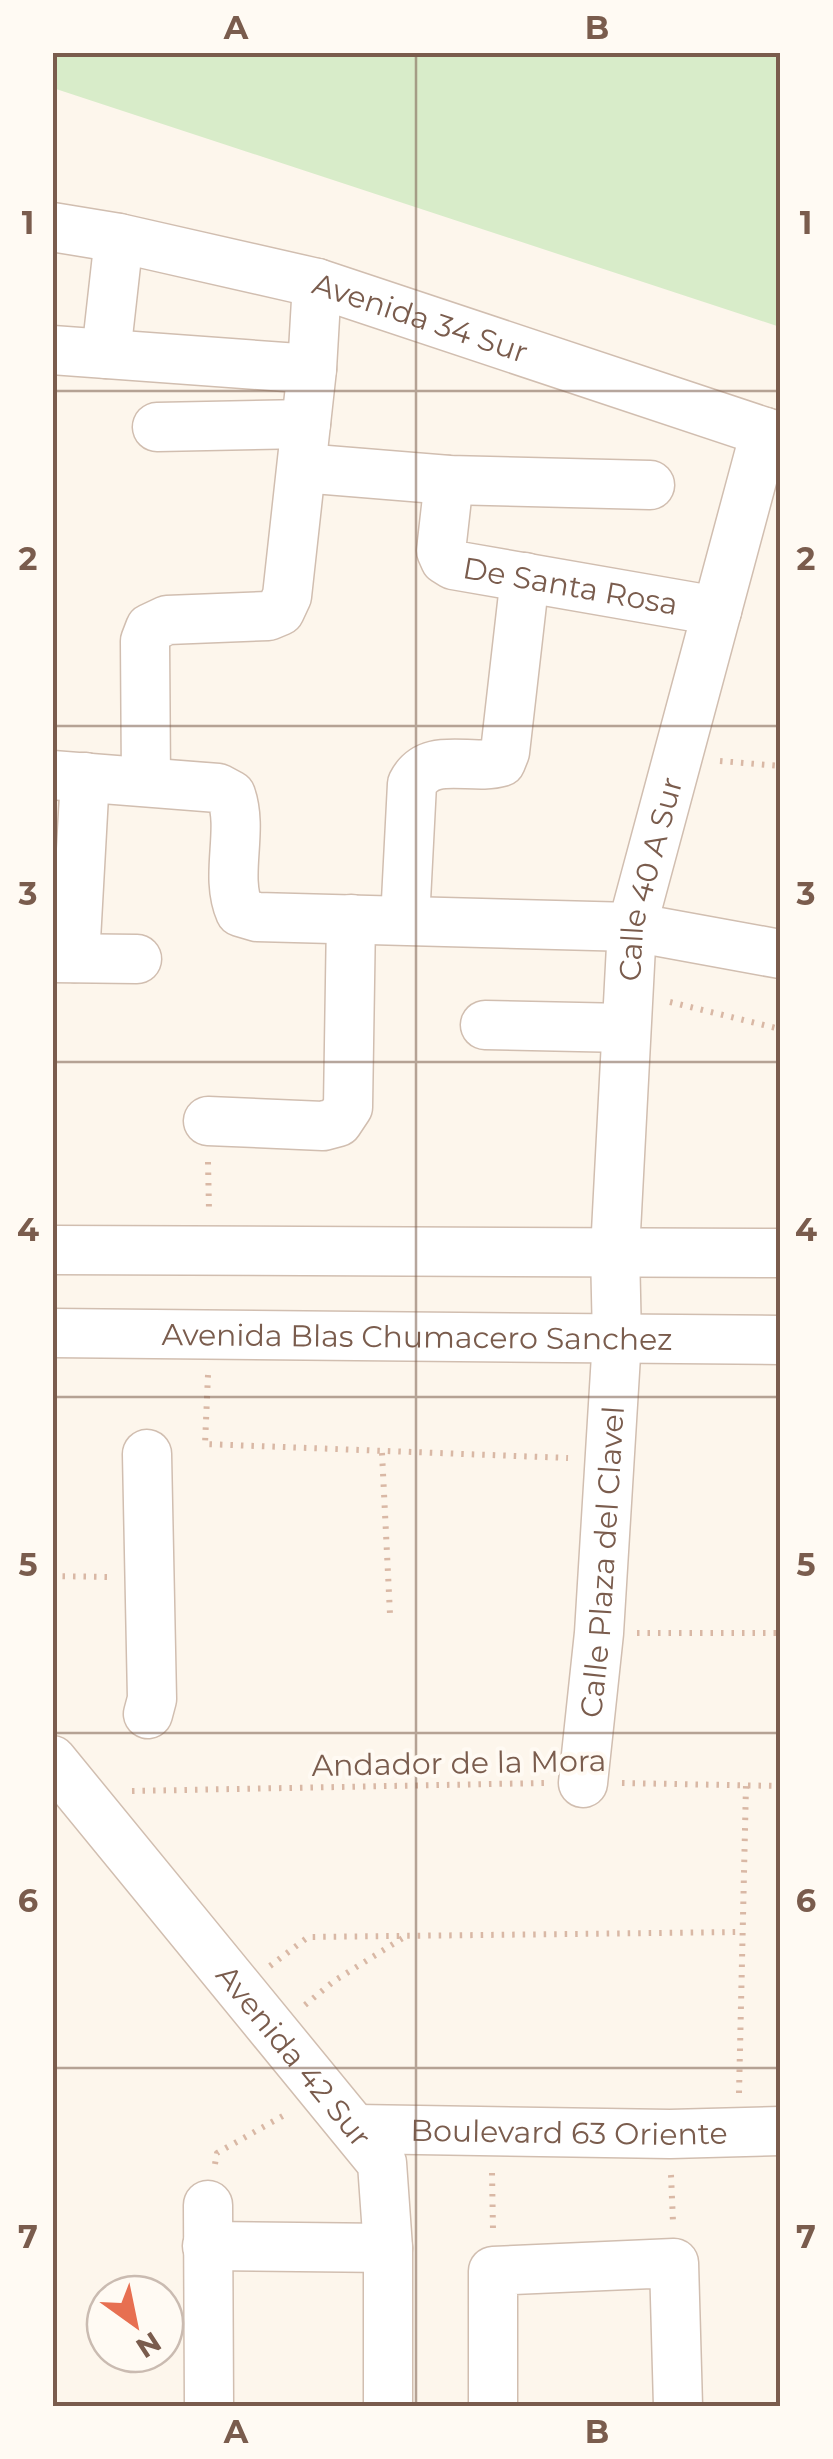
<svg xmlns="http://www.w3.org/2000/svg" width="833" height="2459" font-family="Montserrat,sans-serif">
  <rect width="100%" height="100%" fill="#fdf6ec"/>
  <path fill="#d8ecc9" d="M53,52H485L563,56L567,52L780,53V327L53,88Z"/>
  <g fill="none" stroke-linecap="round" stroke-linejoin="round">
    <g stroke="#d1beb0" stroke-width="51">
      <g id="minor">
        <path id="s1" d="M52,227L119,238L317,283L780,437"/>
        <path d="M52,350L312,369"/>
        <path d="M106,354L119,238"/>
        <path d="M157,427L306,424"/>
        <path d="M302,468L449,480L650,485"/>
        <path id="s2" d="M449,480L441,551L445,560L453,565L717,611"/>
        <path d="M52,775L218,788L231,795C244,832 224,875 240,912L257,917L632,927L780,954"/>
        <path d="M146,781L145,641L150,628L167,620L268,616L280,611L287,596L312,369L317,283"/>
        <path d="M405,920L412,784C429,750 471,771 501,762L505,752L525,577"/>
        <path d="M52,958L137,959"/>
        <path d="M75,958L85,777"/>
        <path d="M485,1025L626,1028"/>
        <path d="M208,1121L323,1126L338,1122L348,1107L351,919"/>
        <path d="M52,1250L780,1253"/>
        <path id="s3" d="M52,1333L780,1340"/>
        <path d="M147,1454L152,1699L148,1714"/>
        <path id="s4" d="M52,1760L382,2163L388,2248V2406"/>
        <path id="s5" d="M583,1783L599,1633L617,1339L615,1251L632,927L765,432"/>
        <path id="s6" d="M357,2129L670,2134L780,2131"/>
        <path d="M208,2205L209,2406"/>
        <path d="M207,2246L388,2248"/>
        <path d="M493,2406V2271L674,2263L678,2406"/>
      </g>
    </g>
    <g stroke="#d9b8a5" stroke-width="6" stroke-dasharray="2.5 8" stroke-linecap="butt">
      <path d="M720,761L780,766"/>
      <path d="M670,1002L780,1029"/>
      <path d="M208,1162L209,1210"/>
      <path d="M208,1375L205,1444L568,1458"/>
      <path d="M382,1453L390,1614"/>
      <path d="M52,1576L108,1577"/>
      <path d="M637,1633H780"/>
      <path d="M622,1783L780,1786"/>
      <path d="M132,1791L544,1783"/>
      <path d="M270,1966L308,1937L743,1932"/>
      <path d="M305,2005L334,1981L406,1936"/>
      <path d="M739,2093L746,1785"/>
      <path d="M215,2164L217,2153L288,2113"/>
      <path d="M492,2173L493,2230"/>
      <path d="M671,2175L673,2222"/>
    </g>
    <use href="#minor" stroke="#fff" stroke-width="48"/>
  </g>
  <path fill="none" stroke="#7a5c4d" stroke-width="2.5" stroke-opacity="0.55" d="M416,52V2406M52,391H780M52,726H780M52,1062H780M52,1397H780M52,1733H780M52,2068H780"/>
  <g text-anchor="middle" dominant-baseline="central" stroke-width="8" stroke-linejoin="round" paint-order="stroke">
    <g font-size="30" fill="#7a5c4d" stroke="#fffaf3">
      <text stroke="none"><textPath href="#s1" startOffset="380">Avenida 34 Sur</textPath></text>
      <text stroke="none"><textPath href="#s2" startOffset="210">De Santa Rosa</textPath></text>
      <text stroke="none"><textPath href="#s5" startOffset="908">Calle 40 A Sur</textPath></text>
      <text stroke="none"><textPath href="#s3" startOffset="365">Avenida Blas Chumacero Sanchez</textPath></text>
      <text stroke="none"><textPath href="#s5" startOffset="222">Calle Plaza del Clavel</textPath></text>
      <text transform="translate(459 1763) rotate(-1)">Andador de la Mora</text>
      <text stroke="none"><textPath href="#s4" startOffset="382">Avenida 42 Sur</textPath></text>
      <text stroke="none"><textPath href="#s6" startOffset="212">Boulevard 63 Oriente</textPath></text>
    </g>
  </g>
  <rect width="833" height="2459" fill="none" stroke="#fffaf3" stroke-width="110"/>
  <g transform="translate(135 2324) rotate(147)"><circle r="48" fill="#fffaf3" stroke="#cabbb1" stroke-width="2.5"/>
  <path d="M0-8L18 38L0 25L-18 38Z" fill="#e76f51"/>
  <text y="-15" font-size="28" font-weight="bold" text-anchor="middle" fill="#7a5c4d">N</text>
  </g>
  <rect x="55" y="55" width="723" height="2349" fill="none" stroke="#7a5c4d" stroke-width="4"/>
  <g font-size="32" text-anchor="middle" font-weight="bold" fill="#7a5c4d">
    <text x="236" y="39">A</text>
    <text x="597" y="39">B</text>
    <text x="28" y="234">1</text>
    <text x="806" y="234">1</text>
    <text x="28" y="570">2</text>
    <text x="806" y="570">2</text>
    <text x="28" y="905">3</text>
    <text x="806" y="905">3</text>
    <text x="28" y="1241">4</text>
    <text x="806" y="1241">4</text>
    <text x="28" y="1576">5</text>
    <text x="806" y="1576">5</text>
    <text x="28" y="1912">6</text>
    <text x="806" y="1912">6</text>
    <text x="28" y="2248">7</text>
    <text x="806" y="2248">7</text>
    <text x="236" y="2443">A</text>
    <text x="597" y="2443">B</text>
  </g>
</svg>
